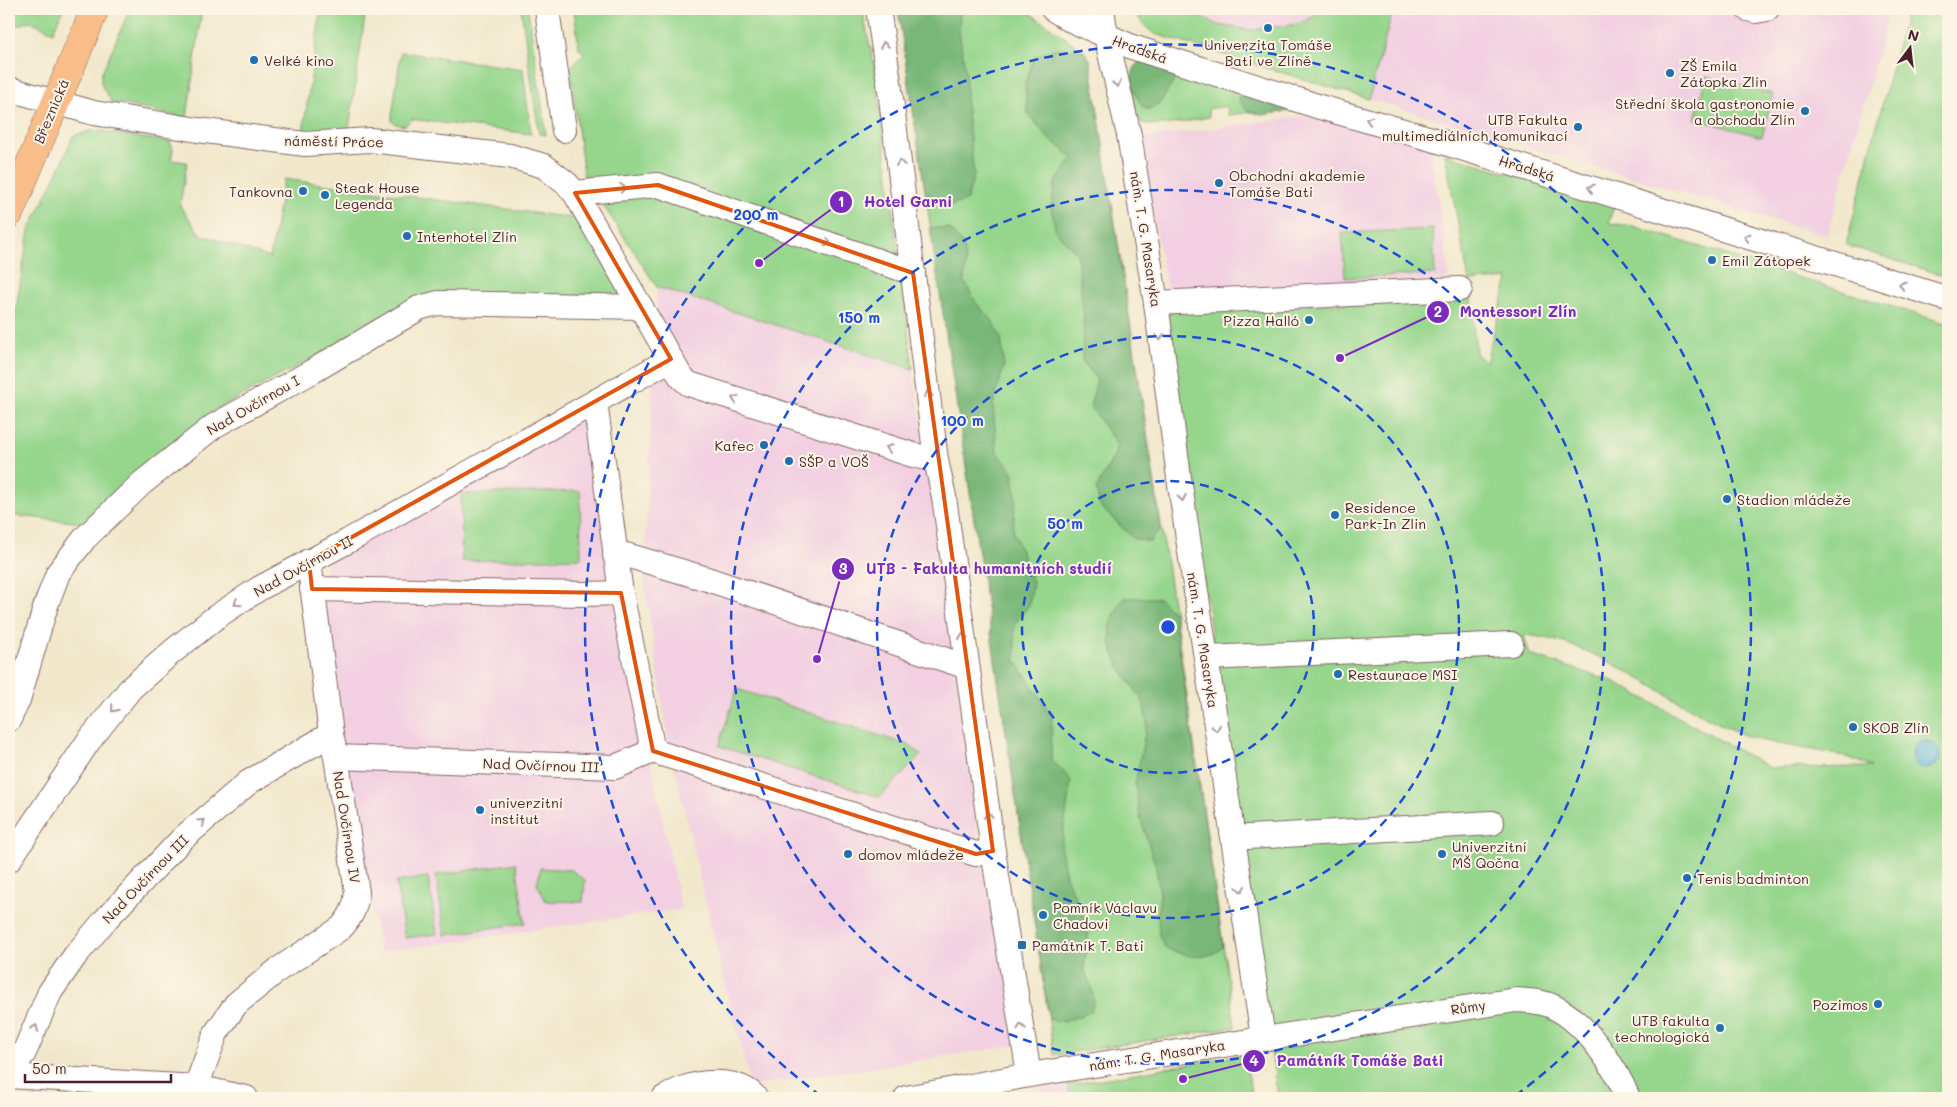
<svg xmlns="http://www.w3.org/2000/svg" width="1957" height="1107" font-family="Mali,sans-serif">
  <rect width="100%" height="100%" fill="#fcf5e5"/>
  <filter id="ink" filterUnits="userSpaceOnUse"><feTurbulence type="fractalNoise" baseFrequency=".02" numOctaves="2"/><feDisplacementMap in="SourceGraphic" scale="10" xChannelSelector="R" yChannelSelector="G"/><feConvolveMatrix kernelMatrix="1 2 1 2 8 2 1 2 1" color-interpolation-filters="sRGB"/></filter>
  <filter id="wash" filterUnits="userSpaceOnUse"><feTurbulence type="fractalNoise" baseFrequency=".0096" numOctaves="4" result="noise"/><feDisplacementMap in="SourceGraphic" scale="20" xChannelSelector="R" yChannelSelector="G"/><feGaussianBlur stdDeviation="1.12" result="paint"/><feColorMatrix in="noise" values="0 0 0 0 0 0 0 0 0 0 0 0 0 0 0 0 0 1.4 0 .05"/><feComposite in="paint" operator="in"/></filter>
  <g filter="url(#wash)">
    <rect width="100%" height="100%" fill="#f1e8cc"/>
    <g fill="#f2cfe1">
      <path d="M1147,9H1369L1291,54Z"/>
      <path d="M1393,9H1890L1827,236L1369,99Z"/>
      <path d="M1317,114L1430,146L1450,279L1185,292L1167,290L1140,141L1148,137Z"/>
      <path d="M657,287L913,369L952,629L978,842L1007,978L1017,1045L751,1086L721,968L669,744L644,579Z"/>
      <path d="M575,421L585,422L591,432L609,561L681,909L380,952L330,674L323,616L326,564Z"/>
      <path d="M1068,1085L1070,1098H967L988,1095Z"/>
    </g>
    <g fill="#95d68c" stroke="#707a5c" fill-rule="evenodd">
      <path d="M9,9H63L53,32L30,21L9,29Z"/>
      <path d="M130,9H202L187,118L111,102C106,89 98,88 102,72Z"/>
      <path d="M321,9H366L349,129L303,132Z"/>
      <path d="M521,9H528L546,135L539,134Z"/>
      <path d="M574,9H862L875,69L913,369L657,287L584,176L570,68L584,53L579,49Z"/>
      <path d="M898,9H1024L1084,51L1090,60L1183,668L1235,1027L1054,1055Z"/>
      <path d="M1136,9H1185L1218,25L1251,30L1298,24L1329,9H1393L1369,99L1155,34C1145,27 1138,21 1136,9Z"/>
      <path d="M1907,9H1948V277L1846,245Z"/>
      <path d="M401,52L523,69L531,134L411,119L405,126L396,124L392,121V116Z"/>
      <path d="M1141,59L1284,108L1228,115L1227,106L1208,109L1209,117C1194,120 1147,132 1137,119C1134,98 1125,77 1141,59Z"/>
      <path d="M1706,76L1773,94L1762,137L1695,119Z"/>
      <path d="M94,130L170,142L173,150L171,160L187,162L180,206L200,234L270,258L284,179L579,219L629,298L443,308L381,322L219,408L147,462L82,523L9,515V368L11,338L29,231L62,163L73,136Z"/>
      <path d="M1445,154L1614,205L1609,223L1633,226L1948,324V1098H1278L1165,310L1471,299L1476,354L1486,362L1508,279L1469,281ZM1524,635C1597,640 1668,702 1735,731C1778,751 1829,745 1871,767L1770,768L1613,681L1530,655Z"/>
      <path d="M1433,229L1435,274L1345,278L1342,233Z"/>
      <path d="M580,491L581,558L462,561L461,494Z"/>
      <path d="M737,689L911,746L921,755L880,797L719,746Z"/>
      <path d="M516,863L525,923L445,935L436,875Z"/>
      <path d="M541,868L571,870L585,880L583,902L546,901L537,883Z"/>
      <path d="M428,877L437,934L405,938L396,882Z"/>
      <path d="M1245,1054L1252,1098H1070L1068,1085Z"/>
    </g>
    <g fill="#78b778" stroke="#616b52">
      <path d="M898,9H958L960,13L959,31L966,75V103L974,175L967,200L947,207L934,202L925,191Z"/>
      <path d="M1056,48L1084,51L1090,60L1161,528L1150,542L1134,539L1100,506L1096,489L1114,456L1117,445L1090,406L1097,380L1082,360L1084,318L1077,254L1056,232L1051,207L1055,183L1073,158L1047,137L1028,114L1025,85L1034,57Z"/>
      <path d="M1141,59L1175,68L1177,76L1162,100L1152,109H1145C1132,92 1125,76 1141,59Z"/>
      <path d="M1241,91L1293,108L1290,111L1262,115L1246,110L1239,100Z"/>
      <path d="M930,227L950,229L963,244L966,261L964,281L976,303L992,320L1001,338L1004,366L993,405L997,453L1013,471L1016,498L1013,531L1033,582L1029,605L1014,625L1016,661L1052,716L1051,759L1071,780L1061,848L1066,877L1089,928L1084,969L1092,989L1094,1001L1091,1011L1064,1022L1049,1019Z"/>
      <path d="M1123,598H1159L1174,613L1223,947C1204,963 1187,956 1165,948L1159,935L1158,914L1160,895L1156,867L1140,817L1135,785L1147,723L1143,701L1120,668L1110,644L1111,621Z"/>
    </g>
    <circle fill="#5cb4d9" stroke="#536a82" cx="1926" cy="755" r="14"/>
  </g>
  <g filter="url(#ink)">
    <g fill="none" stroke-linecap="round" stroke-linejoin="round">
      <g stroke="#846563" stroke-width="26">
        <g id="minor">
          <path d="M547,9L564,130"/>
          <path d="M878,9L889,82L936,460L944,497L993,851L1029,1075"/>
          <path d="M1053,9L1069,19L1132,47L1320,107L1442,142L1948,299"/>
          <path d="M1102,9L1106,36L1129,135L1156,303L1180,485L1263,1038"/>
          <path d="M1748,9L1756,11L1767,9"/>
          <path d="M9,89L94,113L198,130L305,144L370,140L510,156L544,166L567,184L575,193L681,377L689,384L913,455L936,460"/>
          <path d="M575,193L658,185L913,273"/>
          <path d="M1156,303L1460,289"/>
          <path d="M595,402L621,593L653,751L976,854L993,851"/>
          <path d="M615,555H626L707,579L967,667"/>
          <path d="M312,589L586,594L621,593"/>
          <path d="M1206,658L1511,644"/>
          <path d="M9,719L18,700L46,605L58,573L85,538L142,483L214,426L313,371L419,308L438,303L641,307"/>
          <path d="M336,757L615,767L653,751"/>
          <path d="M1232,838L1492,823"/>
          <path d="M9,860L88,742L131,688L172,652L216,617L260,588L348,541L671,359"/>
          <path d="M9,1068L16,1063L24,1053L50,992L75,956L106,919L183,838L249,782L331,734"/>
          <path d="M9,1076L196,1087L246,1098"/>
          <path d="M196,1087L216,1033L236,1004L279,969L341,928C351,917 356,907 357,892L336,757L331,734L309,561"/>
          <path d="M664,1098C670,1095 676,1091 682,1089C704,1080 740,1079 756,1098"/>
          <path d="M906,1098L1029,1075L1516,1000C1529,1001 1542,1001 1554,1007C1586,1023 1615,1066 1628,1098"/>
        </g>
      </g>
      <g stroke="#846563" stroke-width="29">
        <path id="major" d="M9,214L95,9"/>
      </g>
      <use href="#minor" stroke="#fff" stroke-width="24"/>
      <use href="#major" stroke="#f8bd88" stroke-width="28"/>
    </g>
    <defs><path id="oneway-chevron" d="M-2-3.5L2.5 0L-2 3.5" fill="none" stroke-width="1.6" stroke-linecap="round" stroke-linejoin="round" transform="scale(1.25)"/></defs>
    <g stroke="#ae9aa0">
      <use href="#oneway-chevron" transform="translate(884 45) rotate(-99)"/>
      <use href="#oneway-chevron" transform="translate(1117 84) rotate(77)"/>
      <use href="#oneway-chevron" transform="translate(1369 120) rotate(-163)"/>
      <use href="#oneway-chevron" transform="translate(900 163) rotate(-97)"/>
      <use href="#oneway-chevron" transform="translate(623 188) rotate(-5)"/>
      <use href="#oneway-chevron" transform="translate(1591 188) rotate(-163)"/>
      <use href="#oneway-chevron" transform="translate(1747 237) rotate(-163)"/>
      <use href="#oneway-chevron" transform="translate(828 243) rotate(19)"/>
      <use href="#oneway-chevron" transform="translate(1902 285) rotate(-163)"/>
      <use href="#oneway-chevron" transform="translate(1160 337) rotate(83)"/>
      <use href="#oneway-chevron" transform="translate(928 394) rotate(-97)"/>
      <use href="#oneway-chevron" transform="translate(735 399) rotate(-162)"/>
      <use href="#oneway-chevron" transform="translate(889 448) rotate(-162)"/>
      <use href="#oneway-chevron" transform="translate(1182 498) rotate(81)"/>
      <use href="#oneway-chevron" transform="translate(237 603) rotate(146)"/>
      <use href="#oneway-chevron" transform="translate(963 636) rotate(-98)"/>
      <use href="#oneway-chevron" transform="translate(114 709) rotate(129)"/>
      <use href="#oneway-chevron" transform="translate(1216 728) rotate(82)"/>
      <use href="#oneway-chevron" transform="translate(988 815) rotate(-98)"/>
      <use href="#oneway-chevron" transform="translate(202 822) rotate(-40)"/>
      <use href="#oneway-chevron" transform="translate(1241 889) rotate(82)"/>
      <use href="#oneway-chevron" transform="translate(1021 1027) rotate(-99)"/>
      <use href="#oneway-chevron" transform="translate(35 1028) rotate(-68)"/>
    </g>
  </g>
  <path fill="none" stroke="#e0560e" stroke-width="4" stroke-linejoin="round" d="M658,185L913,273L993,851L976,854L653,751L621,593L312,589L309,561L671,359L575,193Z"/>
  <g fill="none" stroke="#1d4ed8" stroke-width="2.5" stroke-dasharray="9 6">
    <circle cx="1168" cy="627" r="146"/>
    <circle cx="1168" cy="627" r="291"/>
    <circle cx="1168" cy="627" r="437"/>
    <path d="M821 1096A583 583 0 1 1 1515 1096"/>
  </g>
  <g fill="#1f6fb2" stroke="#fcf5e5" stroke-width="2">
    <circle cx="1268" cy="28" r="5"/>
    <circle cx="254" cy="60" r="5"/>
    <circle cx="1670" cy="73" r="5"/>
    <circle cx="1805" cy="111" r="5"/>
    <circle cx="1578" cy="127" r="5"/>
    <circle cx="1219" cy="183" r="5"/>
    <circle cx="303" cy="191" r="5"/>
    <circle cx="325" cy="195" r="5"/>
    <circle cx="407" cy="236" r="5"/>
    <circle cx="1712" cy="260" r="5"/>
    <circle cx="1309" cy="320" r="5"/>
    <circle cx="764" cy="445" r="5"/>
    <circle cx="789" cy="461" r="5"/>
    <circle cx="1727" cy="499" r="5"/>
    <circle cx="1335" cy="515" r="5"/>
    <circle cx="1338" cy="674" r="5"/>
    <circle cx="1853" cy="727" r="5"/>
    <circle cx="480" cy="810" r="5"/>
    <circle cx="848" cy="854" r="5"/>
    <circle cx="1442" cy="854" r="5"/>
    <circle cx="1687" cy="878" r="5"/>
    <circle cx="1043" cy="915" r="5"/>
    <rect x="1017" y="940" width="10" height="10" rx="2.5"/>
    <circle cx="1878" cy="1004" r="5"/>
    <circle cx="1720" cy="1028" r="5"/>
  </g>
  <g text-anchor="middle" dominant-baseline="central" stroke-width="4" stroke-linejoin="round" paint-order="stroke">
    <g font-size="14" fill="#4a1f2b" stroke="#fcf5e5" text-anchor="start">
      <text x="1268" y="44" text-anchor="middle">Univerzita Tomáše<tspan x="1268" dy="16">Bati ve Zlíně</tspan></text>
      <text x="264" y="60">Velké kino</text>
      <text x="1680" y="65">ZŠ Emila<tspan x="1680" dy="16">Zátopka Zlín</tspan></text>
      <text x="1795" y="103" text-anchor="end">Střední škola gastronomie<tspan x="1795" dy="16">a obchodu Zlín</tspan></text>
      <text x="1568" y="119" text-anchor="end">UTB Fakulta<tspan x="1568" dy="16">multimediálních komunikací</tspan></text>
      <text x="1229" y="175">Obchodní akademie<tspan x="1229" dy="16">Tomáše Bati</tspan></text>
      <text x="335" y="187">Steak House<tspan x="335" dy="16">Legenda</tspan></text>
      <text x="293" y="191" text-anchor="end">Tankovna</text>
      <text x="417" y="236">Interhotel Zlín</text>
      <text x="1722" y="260">Emil Zátopek</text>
      <text x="1299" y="320" text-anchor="end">Pizza Halló</text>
      <text x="754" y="445" text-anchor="end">Kafec</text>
      <text x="799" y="461">SŠP a VOŠ</text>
      <text x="1737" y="499">Stadion mládeže</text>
      <text x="1345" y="507">Residence<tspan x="1345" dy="16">Park-In Zlin</tspan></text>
      <text x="1348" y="674">Restaurace MSI</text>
      <text x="1863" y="727">SKOB Zlín</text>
      <text x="490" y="802">univerzitní<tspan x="490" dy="16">institut</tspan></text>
      <text x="1452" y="846">Univerzitní<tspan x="1452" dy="16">MŠ Qočna</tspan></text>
      <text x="858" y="854">domov mládeže</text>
      <text x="1697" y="878">Tenis badminton</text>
      <text x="1053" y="907">Pomník Václavu<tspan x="1053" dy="16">Chadovi</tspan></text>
      <text x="1032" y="945">Památník T. Bati</text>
      <text x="1868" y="1004" text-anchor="end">Pozimos</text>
      <text x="1710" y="1020" text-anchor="end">UTB fakulta<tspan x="1710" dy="16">technologická</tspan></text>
    </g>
    <g font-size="14" fill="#4a1f2b" stroke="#fcf5e5">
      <text transform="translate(1140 49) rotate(20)">Hradská</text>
      <text transform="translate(51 111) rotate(-67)">Březnická</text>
      <text transform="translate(334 141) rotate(1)">náměstí Práce</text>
      <text transform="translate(1527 168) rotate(17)">Hradská</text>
      <text transform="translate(1146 239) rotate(81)">nám. T. G. Masaryka</text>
      <text transform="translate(253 405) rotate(-30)">Nad Ovčírnou I</text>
      <text transform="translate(303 566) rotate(-29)">Nad Ovčírnou II</text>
      <text transform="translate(1203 640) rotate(81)">nám. T. G. Masaryka</text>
      <text transform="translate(541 765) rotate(2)">Nad Ovčírnou III</text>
      <text transform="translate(347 827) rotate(81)">Nad Ovčírnou IV</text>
      <text transform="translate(145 879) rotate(-46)">Nad Ovčírnou III</text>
      <text transform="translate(1468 1007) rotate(-8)">Růmy</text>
      <text transform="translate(1157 1055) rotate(-9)">nám. T. G. Masaryka</text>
    </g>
  </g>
  <circle cx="1168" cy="627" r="8" fill="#1d4ed8" stroke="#fcf5e5" stroke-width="2.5"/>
  <g font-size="15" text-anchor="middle" font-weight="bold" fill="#1d4ed8" stroke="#fcf5e5" stroke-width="4" stroke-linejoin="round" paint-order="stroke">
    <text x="756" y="220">200 m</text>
    <text x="859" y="323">150 m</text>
    <text x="962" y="426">100 m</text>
    <text x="1065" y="529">50 m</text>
  </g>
  <path fill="none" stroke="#7b2cbf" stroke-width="2" d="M759 263L841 202M1340 358L1438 312M817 659L843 569M1183 1079L1254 1061"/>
  <g fill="#7b2cbf" stroke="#fcf5e5" stroke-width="2">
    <circle cx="759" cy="263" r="5"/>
    <circle cx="1340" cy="358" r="5"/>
    <circle cx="817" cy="659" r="5"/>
    <circle cx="1183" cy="1079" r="5"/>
    <circle cx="841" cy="202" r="12"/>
    <circle cx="1438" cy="312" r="12"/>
    <circle cx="843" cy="569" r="12"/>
    <circle cx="1254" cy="1061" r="12"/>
  </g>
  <g font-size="15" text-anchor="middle" font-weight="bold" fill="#fff">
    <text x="841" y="207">1</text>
    <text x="1438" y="317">2</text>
    <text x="843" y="574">3</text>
    <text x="1254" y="1066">4</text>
  </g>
  <g font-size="15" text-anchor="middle" font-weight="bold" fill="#7b2cbf" stroke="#fcf5e5" stroke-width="4" stroke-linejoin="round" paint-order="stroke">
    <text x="908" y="207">Hotel Garni</text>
    <text x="1518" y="317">Montessori Zlín</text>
    <text x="989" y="574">UTB - Fakulta humanitních studií</text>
    <text x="1360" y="1066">Památník Tomáše Bati</text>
  </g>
  <rect width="1957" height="1107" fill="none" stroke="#fcf5e5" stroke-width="30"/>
  <g transform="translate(1910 48) rotate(15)" stroke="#fcf5e5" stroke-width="4" paint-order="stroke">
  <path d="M0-4L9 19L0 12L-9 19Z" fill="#4a1f2b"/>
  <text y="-8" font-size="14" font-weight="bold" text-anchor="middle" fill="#4a1f2b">N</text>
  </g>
  <path d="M25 1074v8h146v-8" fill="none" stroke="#4a1f2b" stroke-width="2.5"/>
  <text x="32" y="1074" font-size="15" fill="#4a1f2b" stroke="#fcf5e5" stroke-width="4" paint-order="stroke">50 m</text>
</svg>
